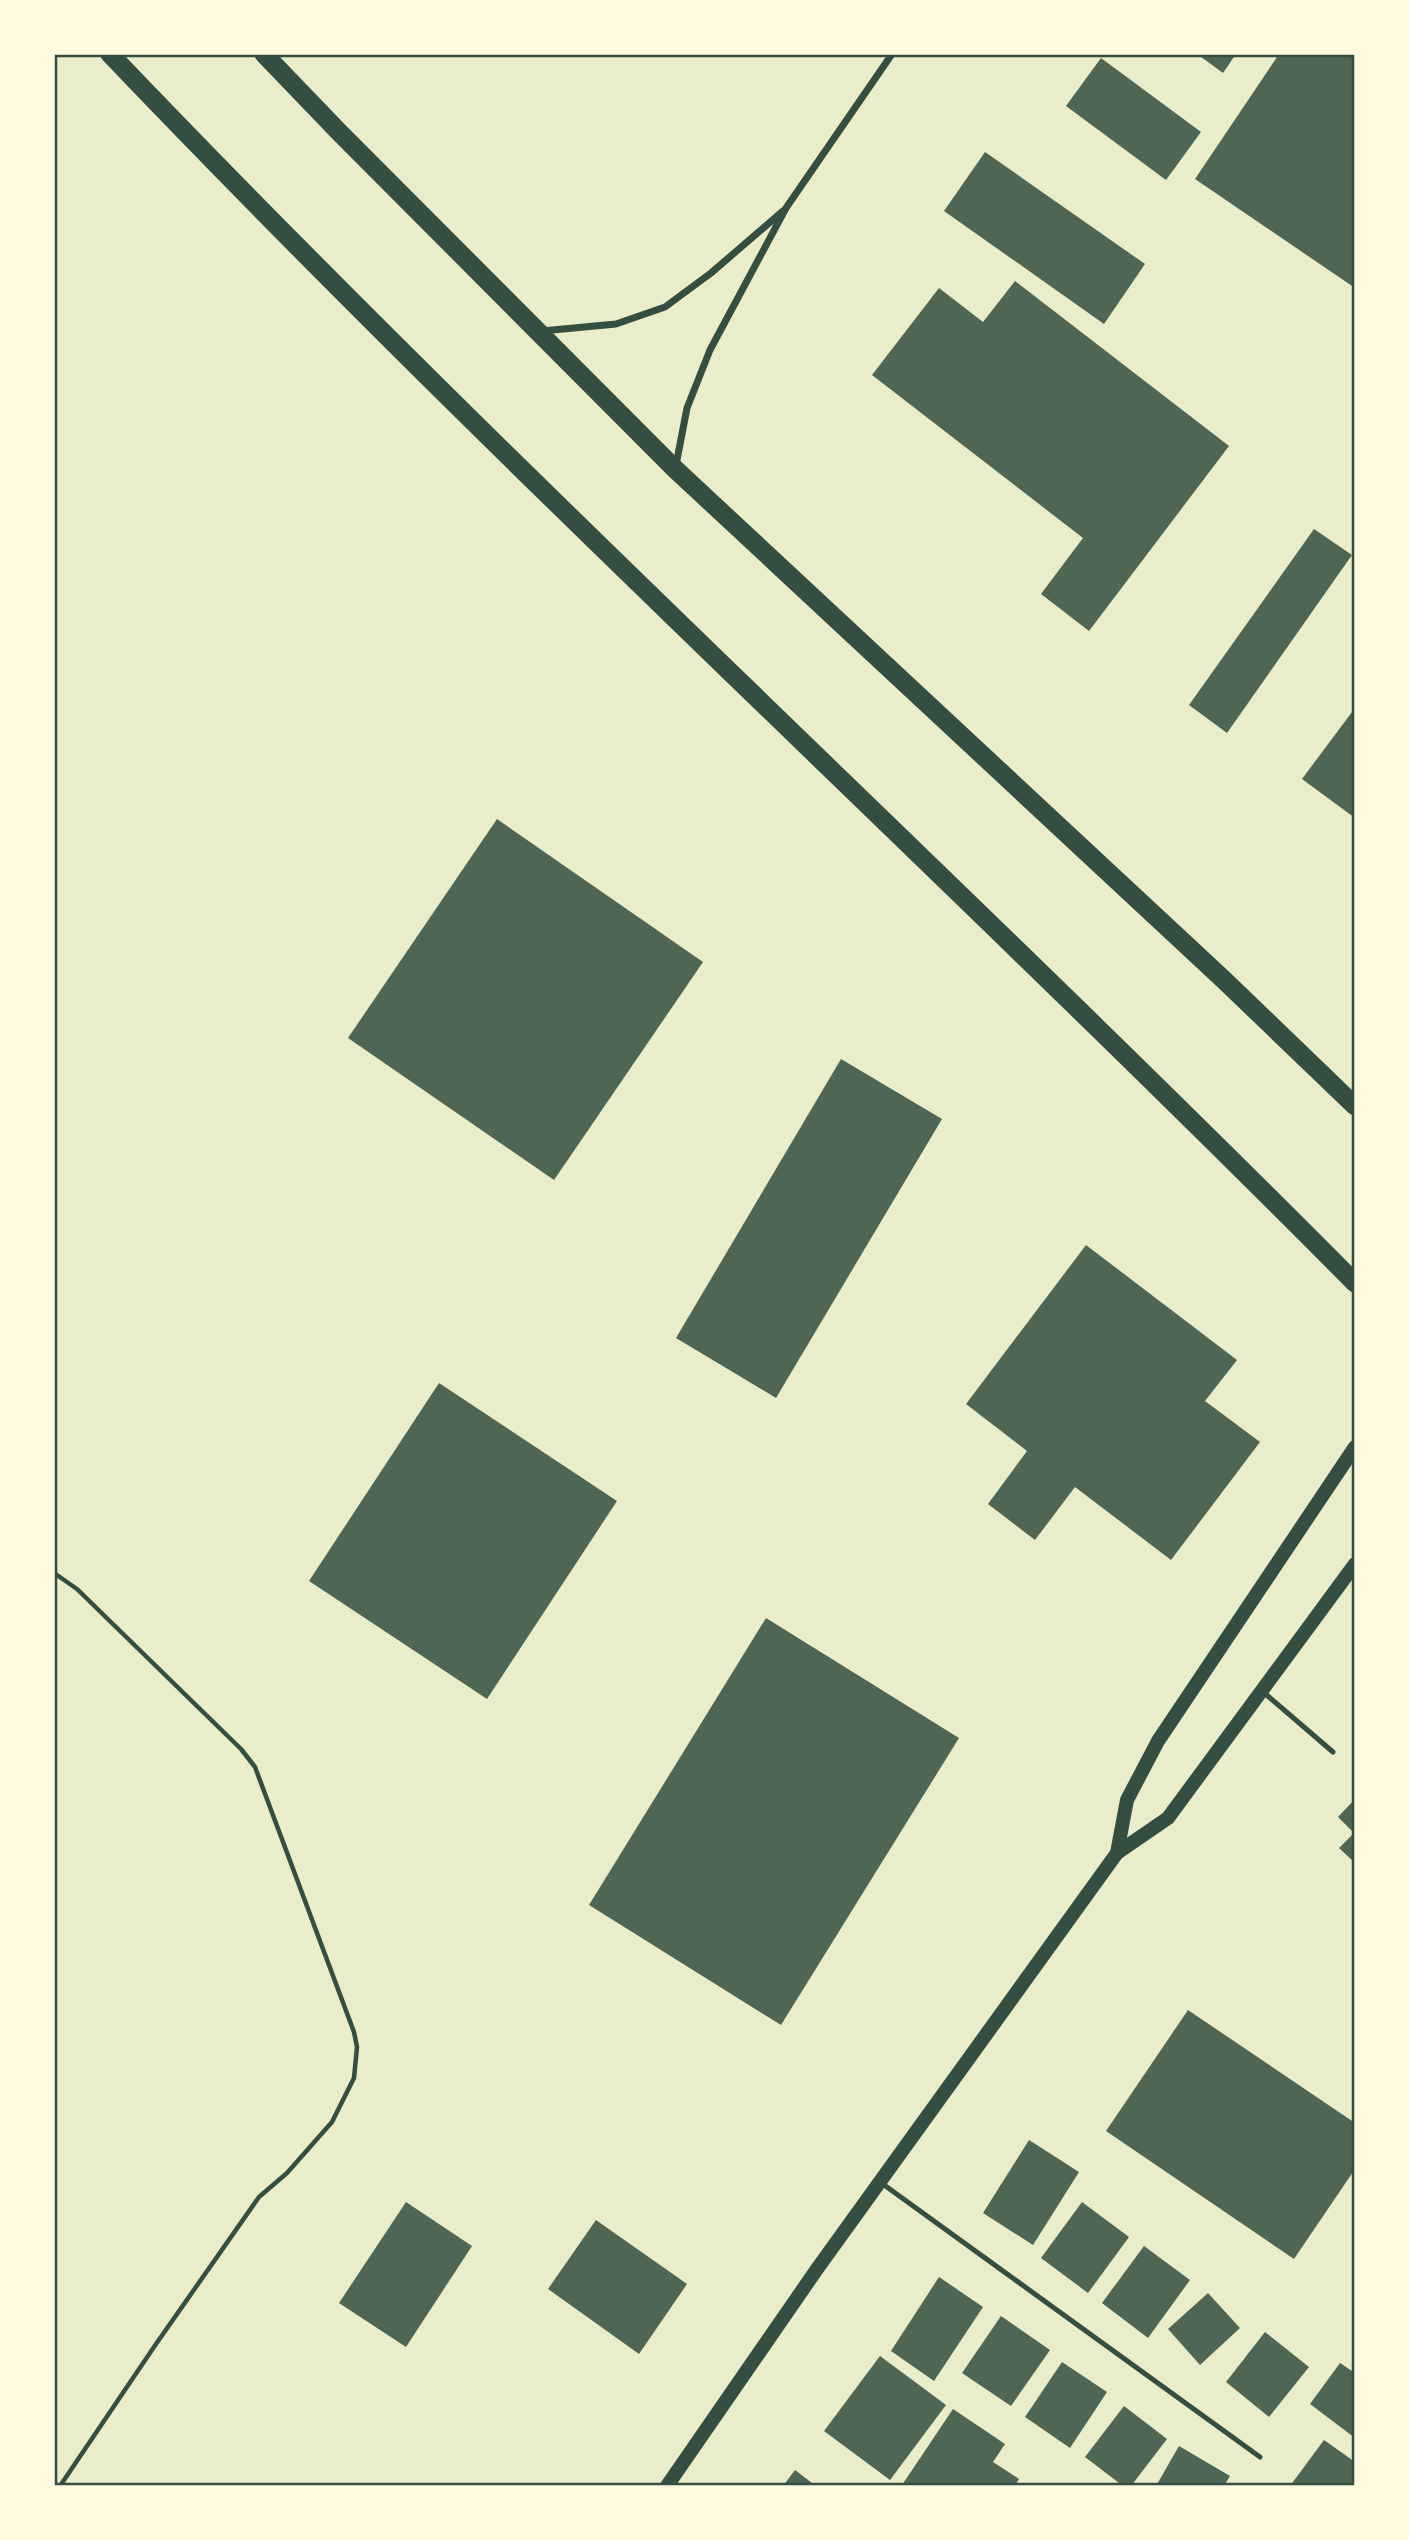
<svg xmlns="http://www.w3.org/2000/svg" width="1409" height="2540" font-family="'Noto Sans',sans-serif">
  <rect width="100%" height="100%" fill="#e9edc9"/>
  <g fill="#4f6655">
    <path d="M1197,54H1236L1223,73Z"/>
    <path d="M1279,54H1355V288L1195,179Z"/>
    <path d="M1101,58L1201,132L1166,180L1066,106Z"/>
    <path d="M985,152L1145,264L1104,324L944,211Z"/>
    <path d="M1015,281L1229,446L1089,631L1041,594L1083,538L872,375L939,288L983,322Z"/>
    <path d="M1314,529L1352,555L1227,733L1189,705Z"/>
    <path d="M1355,708V818L1302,779Z"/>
    <path d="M497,819L703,962L554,1180L348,1038Z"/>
    <path d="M841,1059L942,1119L776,1398L676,1338Z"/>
    <path d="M1086,1245L1237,1360L1205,1401L1260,1442L1171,1560L1075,1487L1035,1540L988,1504L1027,1451L966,1404Z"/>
    <path d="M439,1383L617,1501L487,1699L309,1581Z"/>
    <path d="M766,1618L959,1738L781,2025L589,1905Z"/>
    <path d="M1355,1799V1863L1339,1848L1354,1833L1338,1817Z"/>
    <path d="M1188,2010L1355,2123V2169L1294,2259L1106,2131Z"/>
    <path d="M1029,2140L1079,2172L1033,2245L983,2213Z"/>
    <path d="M406,2202L472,2246L406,2347L339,2303Z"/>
    <path d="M1082,2202L1129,2237L1088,2293L1041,2258Z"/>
    <path d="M596,2220L687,2284L639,2354L548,2289Z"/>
    <path d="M1144,2246L1190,2280L1148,2338L1102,2303Z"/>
    <path d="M939,2277L983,2307L934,2381L891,2351Z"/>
    <path d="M1208,2293L1240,2328L1200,2365L1168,2329Z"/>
    <path d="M1001,2316L1050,2350L1011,2406L962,2373Z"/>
    <path d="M1265,2332L1309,2367L1269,2417L1226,2382Z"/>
    <path d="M880,2356L946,2405L890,2480L824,2431Z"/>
    <path d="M1062,2362L1107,2392L1070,2448L1025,2417Z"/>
    <path d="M1340,2363L1355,2373V2438L1310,2404Z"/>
    <path d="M1124,2406L1167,2439L1131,2486H1123L1085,2457Z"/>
    <path d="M953,2409L1005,2444L993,2462L1019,2479L1015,2486L902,2485Z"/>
    <path d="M1324,2440L1355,2462V2486H1290Z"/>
    <path d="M1179,2446L1230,2476L1224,2486H1156Z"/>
    <path d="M795,2470L816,2486H783Z"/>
  </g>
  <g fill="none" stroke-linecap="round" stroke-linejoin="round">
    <path stroke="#344e41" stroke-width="4.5" d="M54,1573L77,1589L241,1749L255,1767L354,2032L357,2047L354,2078L332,2122L287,2173L259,2197L156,2344L60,2486"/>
    <g stroke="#344e41" stroke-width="5">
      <path d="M1262,1691L1333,1752"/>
      <path d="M880,2182L1260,2457"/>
    </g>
    <g stroke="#344e41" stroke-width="7">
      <path d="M542,331L616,324L665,307L711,273L783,211"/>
      <path d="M676,465L687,408L710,350L786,208L892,54"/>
    </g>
    <g stroke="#344e41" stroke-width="14">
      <path d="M1117,1853L1127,1800L1158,1741L1355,1447"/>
      <path d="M667,2486L817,2269L1117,1853L1168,1818L1355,1564"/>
    </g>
    <g stroke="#344e41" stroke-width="19">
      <path d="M110,54C513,476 944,869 1355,1283"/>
      <path d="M264,54L339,132L675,469L1224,980L1355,1106"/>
    </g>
  </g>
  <rect width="1409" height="2540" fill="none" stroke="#fefae0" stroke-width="112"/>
  <rect x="56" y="56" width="1297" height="2428" fill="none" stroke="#344e41" stroke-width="2.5"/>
</svg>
